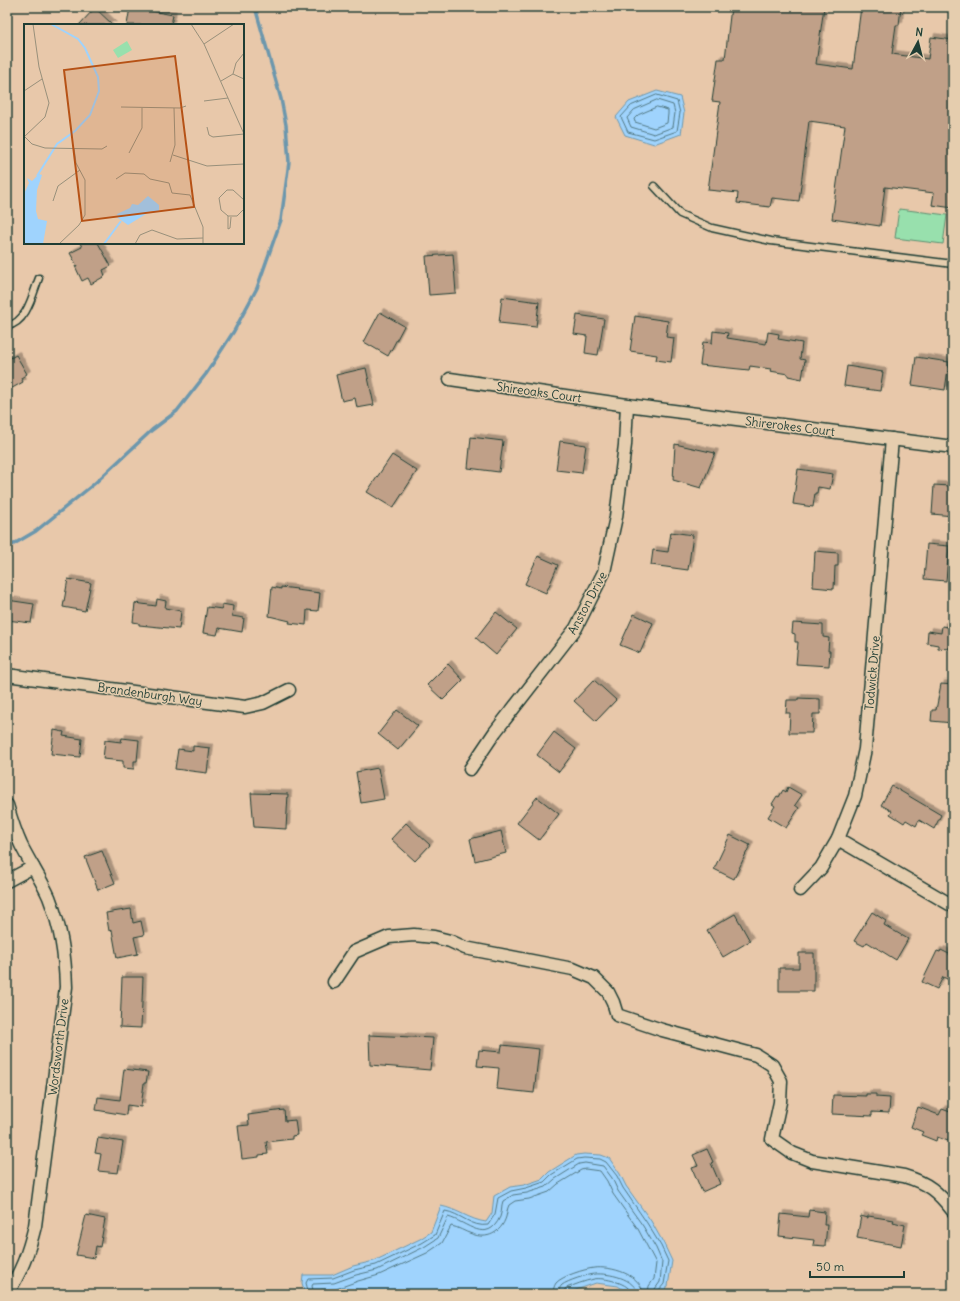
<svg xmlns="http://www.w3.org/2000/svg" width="960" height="1301" font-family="Delius,sans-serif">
  <defs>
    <filter id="shadow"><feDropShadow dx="3.5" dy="-3.5" stdDeviation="0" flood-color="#0004"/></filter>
  </defs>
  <rect width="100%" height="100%" fill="#e8c8aa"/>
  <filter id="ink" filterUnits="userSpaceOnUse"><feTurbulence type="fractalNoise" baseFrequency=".025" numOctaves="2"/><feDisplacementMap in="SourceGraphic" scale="8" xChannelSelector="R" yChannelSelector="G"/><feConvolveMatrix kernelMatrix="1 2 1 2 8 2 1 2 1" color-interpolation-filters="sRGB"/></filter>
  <g filter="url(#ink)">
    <g fill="#98e0ad" stroke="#5c8e70">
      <path d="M899,209L947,215L943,244L895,238Z"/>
      <path d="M953,216V245H949Z"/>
    </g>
    <g fill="#9fd3fd" stroke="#6c97ad">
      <path d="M657,91L680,97L684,113L681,134L654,144L625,135L616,117L629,102Z"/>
      <path d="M584,1154L601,1155L609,1158L620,1174L626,1186L651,1221L664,1244L672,1261L668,1286L662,1294H630L618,1286L596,1283L564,1294H305L302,1283L303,1275H332L353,1266L374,1261L420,1239L431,1232L441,1206C457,1209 470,1220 486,1222L492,1213L494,1196L510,1187L524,1185L542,1179L549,1172L576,1155Z"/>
    </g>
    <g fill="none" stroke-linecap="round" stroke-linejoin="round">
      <g stroke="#527984" stroke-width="1">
        <path d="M657,95L677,101L680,113L677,131L654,139L628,132L621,117L631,106Z"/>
        <path d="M657,100L673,105L675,113L673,127L654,134L631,127L627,118L634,110Z"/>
        <path d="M657,107L668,110V114L667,123L654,128L635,122L634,119L638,115Z"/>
        <path d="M309,1294L306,1283L308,1279L333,1278L354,1270L376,1265L422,1243L435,1235L445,1211C460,1213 472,1228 488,1225L495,1214L498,1198L511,1191L526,1188L544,1182L551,1175L577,1159L584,1158L600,1159L606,1162L617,1176L623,1188L647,1223L661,1246L668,1261L664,1284L659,1290V1294"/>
        <path d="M314,1294L312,1286L313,1284L334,1283L356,1275L377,1270L424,1247L438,1238L448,1217C467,1222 487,1245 500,1217C502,1212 501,1206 503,1201L513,1195L527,1193L546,1187L555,1179L579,1164L585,1163L603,1166L612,1178L618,1191L643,1226L656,1248L662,1262L660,1282L655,1289L654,1294"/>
        <path d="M320,1294L321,1290L336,1289L358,1281L379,1275L427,1253L442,1243L451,1226C458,1227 465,1232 472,1234C487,1240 501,1233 506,1217C507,1213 507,1209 509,1205L515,1201L529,1199L549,1192L558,1184L581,1170L585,1169L600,1171L607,1181L613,1194L638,1229L656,1263L654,1279L649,1286L648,1294"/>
        <path d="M553,1294C553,1290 554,1286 556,1283C562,1276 585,1269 594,1268C610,1266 642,1274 643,1294"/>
        <path d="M559,1294C559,1291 559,1288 562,1285C567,1281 588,1274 595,1274C608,1273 636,1278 637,1294"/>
        <path d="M564,1294V1291L566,1288C575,1285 584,1281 594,1279C603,1277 631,1283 632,1294"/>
      </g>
      <path stroke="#6c97ad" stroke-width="3.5" d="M7,548L36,531L94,484L152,430L177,411L206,374L234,331L257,288L281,220L289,162L286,125L281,99L255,7"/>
    </g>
    <g fill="#c0a088" stroke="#1f3d34" filter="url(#shadow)">
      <path d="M130,7L173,15L171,25H127Z"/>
      <path d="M731,7H824L816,64L853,69L861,7H901L899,25H896L892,54L928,59L931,37L953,40V208L932,205L934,193L885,187L880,226L832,219L845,126L809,121L799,201L772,198L770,207L737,203L738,193L708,190L720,102L712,101L718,59H725Z"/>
      <path d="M95,8L113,25H79Z"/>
      <path d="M80,243H98L111,266L103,270L105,276L91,284L88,278L82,281L75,266H77L70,253L82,247Z"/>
      <path d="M453,254L456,293L429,295L426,256Z"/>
      <path d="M502,297L539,302L536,327L499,323Z"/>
      <path d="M380,312L404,326L388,356L364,342Z"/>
      <path d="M577,315L604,319L598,355L585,353L587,336L574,334Z"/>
      <path d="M635,316L668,321L666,337L674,338L671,362L656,360L657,355L630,351Z"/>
      <path d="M713,331L728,333L727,338L766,344L768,332L779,334L778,339L802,343L800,359L805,360L802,379L788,376V374L770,371L771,369L750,366L749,370L700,365L703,342L712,343Z"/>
      <path d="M16,355L27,374L21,378L23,382L7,391V360Z"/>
      <path d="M916,357L949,362L945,390L912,385Z"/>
      <path d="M847,366L883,372L880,391L844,386Z"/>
      <path d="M366,368L374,405L357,408L355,398L342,401L336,375Z"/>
      <path d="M471,437L503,441L499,472L468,468Z"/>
      <path d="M560,441L586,445L582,473L556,470Z"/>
      <path d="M675,444L715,453L701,488L673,480Z"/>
      <path d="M392,455L417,471L393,508L367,492Z"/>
      <path d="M798,469L833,474L830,489L818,487L817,493H815L813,507L793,504Z"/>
      <path d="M934,485L950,486V489H953V516L932,514Z"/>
      <path d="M671,532L693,535L688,570L651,565L653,550L668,552Z"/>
      <path d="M927,544L949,546L946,581L924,579Z"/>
      <path d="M815,551L838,553V566H835L834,589L813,587Z"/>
      <path d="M538,556L558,565L546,593L525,584Z"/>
      <path d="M68,579L91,583L85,611L63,607Z"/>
      <path d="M272,587L281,589V587L297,589L296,590L320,593L318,611L307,610L306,625L289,623L290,621L269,616Z"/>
      <path d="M157,599L166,601L165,608L181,611L179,629L139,625V623L133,622L135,603L156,606Z"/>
      <path d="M7,600L34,604L31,623L7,620Z"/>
      <path d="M222,604L233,606L232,616L244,618L242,632L219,628L217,635L203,633L207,607L222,609Z"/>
      <path d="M496,612L517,629L496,655L476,638Z"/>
      <path d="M634,614L653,623L640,653L620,645Z"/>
      <path d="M793,623L823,625V637L829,638L828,651H830L829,666L796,664L798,642H795V634L792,633Z"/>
      <path d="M942,626L953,628V648L949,647V649L938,648V645L927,643L928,631L941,633Z"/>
      <path d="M448,664L463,680L443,700L427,685Z"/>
      <path d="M594,680L616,700L596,721L574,701Z"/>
      <path d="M941,684L953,685V723L931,721L932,710H936Z"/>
      <path d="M798,698L820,699V714H813L812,733H789L790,713H786L787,700H798Z"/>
      <path d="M397,710L418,726L398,750L378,734Z"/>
      <path d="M54,730L64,732L63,736L82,739L80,757L51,754Z"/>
      <path d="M554,732L576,749L559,772L537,755Z"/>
      <path d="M122,738L139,740L137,761H134V769L123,768V761L103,759L105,740L121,742Z"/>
      <path d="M193,746L210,748L207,773L175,769L178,749L193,751Z"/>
      <path d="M378,768L384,799L361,803L356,772Z"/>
      <path d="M892,786L941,815L934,829L919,820L916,826L906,820L904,823L890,814L892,811L881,805Z"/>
      <path d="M788,787L802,795L795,805L799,808L786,828L768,817L775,806L772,804L777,796L779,797L783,790L786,792Z"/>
      <path d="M251,793L288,794L286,829L254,827Z"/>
      <path d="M537,797L559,814L539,840L517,823Z"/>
      <path d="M406,823L430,845L415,861L391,839Z"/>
      <path d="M501,831L506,853L475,861L470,839Z"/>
      <path d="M730,835L750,845L734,879L714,869Z"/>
      <path d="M102,851L115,883L98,890L85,857Z"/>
      <path d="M131,909L133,923L141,921L144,935L134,937L138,954L117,958L112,930L109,931L106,913Z"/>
      <path d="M872,912L886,921L884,925L908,939L896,960L867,942L864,946L854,941Z"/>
      <path d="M735,914L750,941L723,957L707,930Z"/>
      <path d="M941,950L953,956V982L943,977L937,989L922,982L937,951L940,952Z"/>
      <path d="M799,953H814V991H779V968H799Z"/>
      <path d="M122,977H143L141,1028L120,1027Z"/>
      <path d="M369,1035L433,1038L430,1070L370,1065Z"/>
      <path d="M502,1045L539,1049L534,1093L497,1089L499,1068L477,1066L479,1050L501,1052Z"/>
      <path d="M124,1069L148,1072L146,1083H144L141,1107L127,1105L126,1115L96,1110L98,1097L120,1100Z"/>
      <path d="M866,1094H876V1097L890,1098L889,1113L872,1112V1116L832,1114L833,1095L866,1096Z"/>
      <path d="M918,1107L939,1115L942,1109L953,1113V1137L950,1136L948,1141L937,1137L936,1141L921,1135L923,1132L911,1127Z"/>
      <path d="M284,1110L285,1121L295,1120L297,1135L292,1136V1139L266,1142L268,1154L259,1155V1157L242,1159L238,1126L249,1125L248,1115Z"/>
      <path d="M98,1138L123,1142L118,1173L98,1171L101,1154L95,1153Z"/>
      <path d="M707,1149L713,1162L711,1163L720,1184L702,1192L692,1168L698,1166L693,1155Z"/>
      <path d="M809,1210L825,1212L824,1225H827L825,1246L813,1245L814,1240L779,1236L781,1214L808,1217Z"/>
      <path d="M86,1215L105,1219L100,1247L96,1246L94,1258L76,1255Z"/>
      <path d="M861,1216L868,1218V1216L894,1220L893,1222L905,1225L901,1246L857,1238Z"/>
    </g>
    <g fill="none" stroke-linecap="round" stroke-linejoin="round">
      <g stroke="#1f3d34" stroke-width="9">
        <g id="service">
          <path d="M654,186L680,214L712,228L771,241L953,264"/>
          <path d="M7,326C27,323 33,293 39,278"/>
        </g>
      </g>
      <g stroke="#1f3d34" stroke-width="15">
        <g id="minor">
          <path d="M450,379L627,405L953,447"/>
          <path d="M7,675L245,707L263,703L289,690"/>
          <path d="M470,769L495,732L576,628L604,572L616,517L625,445L627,405"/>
          <path d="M7,805C11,819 15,832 21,845C30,863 41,879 49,897C61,928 65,954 66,987L35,1226C28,1254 22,1270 7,1294"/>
          <path d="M838,839L953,906"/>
          <path d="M7,881L33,867"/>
          <path d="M800,890L821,868L838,839L855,796L865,749L892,439"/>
          <path d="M334,982L354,952L389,937L414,935L434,937L450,941L465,948L573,969L594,978L608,992L613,1002L617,1015L662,1030L756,1055L772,1065L781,1081L780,1102L772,1139L792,1153L812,1161L904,1176C928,1183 938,1192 953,1211"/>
        </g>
      </g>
      <use href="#service" stroke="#e5cdae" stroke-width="6"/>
      <use href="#minor" stroke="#e5cdae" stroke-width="12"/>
    </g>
  </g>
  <g text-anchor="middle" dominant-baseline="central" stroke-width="3" stroke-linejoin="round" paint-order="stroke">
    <g font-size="12" fill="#1f3d34" stroke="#e5cdae">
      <text transform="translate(539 392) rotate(8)">Shireoaks Court</text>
      <text transform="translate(790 426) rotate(7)">Shirerokes Court</text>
      <text transform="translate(587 603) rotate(-62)">Anston Drive</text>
      <text transform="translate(872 673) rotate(-85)">Todwick Drive</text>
      <text transform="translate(150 694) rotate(8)">Brandenburgh Way</text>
      <text transform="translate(58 1047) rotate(-83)">Wordsworth Drive</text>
    </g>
  </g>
  <g transform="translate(24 24)">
    <rect width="220" height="220" fill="#e8c8aa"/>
    <path d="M103,17L108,26L94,34L89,26Z" fill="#98e0ad"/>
    <path d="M15,150L18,151L13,166L12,187L14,195L23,197L19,220H0V170L5,159L3,154L8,157ZM124,172L135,181V188L127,187L104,201L94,194L93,190L106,184L108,180L114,181Z" fill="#9fd3fd"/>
    <path fill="none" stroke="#9fd3fd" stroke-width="2" d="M13,152L33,120L51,107L66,91L75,67L74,53L61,24L54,15L27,0M80,220L97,197"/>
    <path fill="none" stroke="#98907b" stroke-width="1" d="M167,0L180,20L220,110M180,20L210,0M209,50L220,55M197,57L209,50L212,39L220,29M0,67L18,55M180,77L204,74M97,83L156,84L162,82M183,103L185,111L189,113L220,110M0,113L21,93L25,79L15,43L9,0M1,113L8,120L21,124L78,125L83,122M105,129L118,104V84M149,131L183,142L220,140M146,138L151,121L150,84M92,155L101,149L120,150L126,155L145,159L148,169L166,171L179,203V220M220,176L209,166H203L195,174L197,186L204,192H213L220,185M29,177L34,162L56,146M204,192V205L206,204L207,193M35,220L55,201L61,191V156L52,139L50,124M111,220L116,211L128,206L153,215L179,214"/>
    <path fill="#b65216" fill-opacity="0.15" stroke="#b65216" stroke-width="2" d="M151,32L170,183L58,197L40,46Z"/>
    <rect width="220" height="220" fill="none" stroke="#1f3d34" stroke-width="2"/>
  </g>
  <rect width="960" height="1301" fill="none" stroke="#e5cdae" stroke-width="24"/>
  <rect x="12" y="12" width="936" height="1277" fill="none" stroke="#1f3d34" stroke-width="1.5" filter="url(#ink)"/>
  <g transform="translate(918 42) rotate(7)" stroke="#e5cdae" stroke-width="3" paint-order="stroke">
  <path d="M0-3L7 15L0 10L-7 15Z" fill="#1f3d34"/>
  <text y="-6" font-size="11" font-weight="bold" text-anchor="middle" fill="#1f3d34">N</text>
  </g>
  <path d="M810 1271v6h94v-6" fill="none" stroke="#1f3d34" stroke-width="2"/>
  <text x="816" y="1271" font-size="12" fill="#1f3d34" stroke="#e5cdae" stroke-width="3" paint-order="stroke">50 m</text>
</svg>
